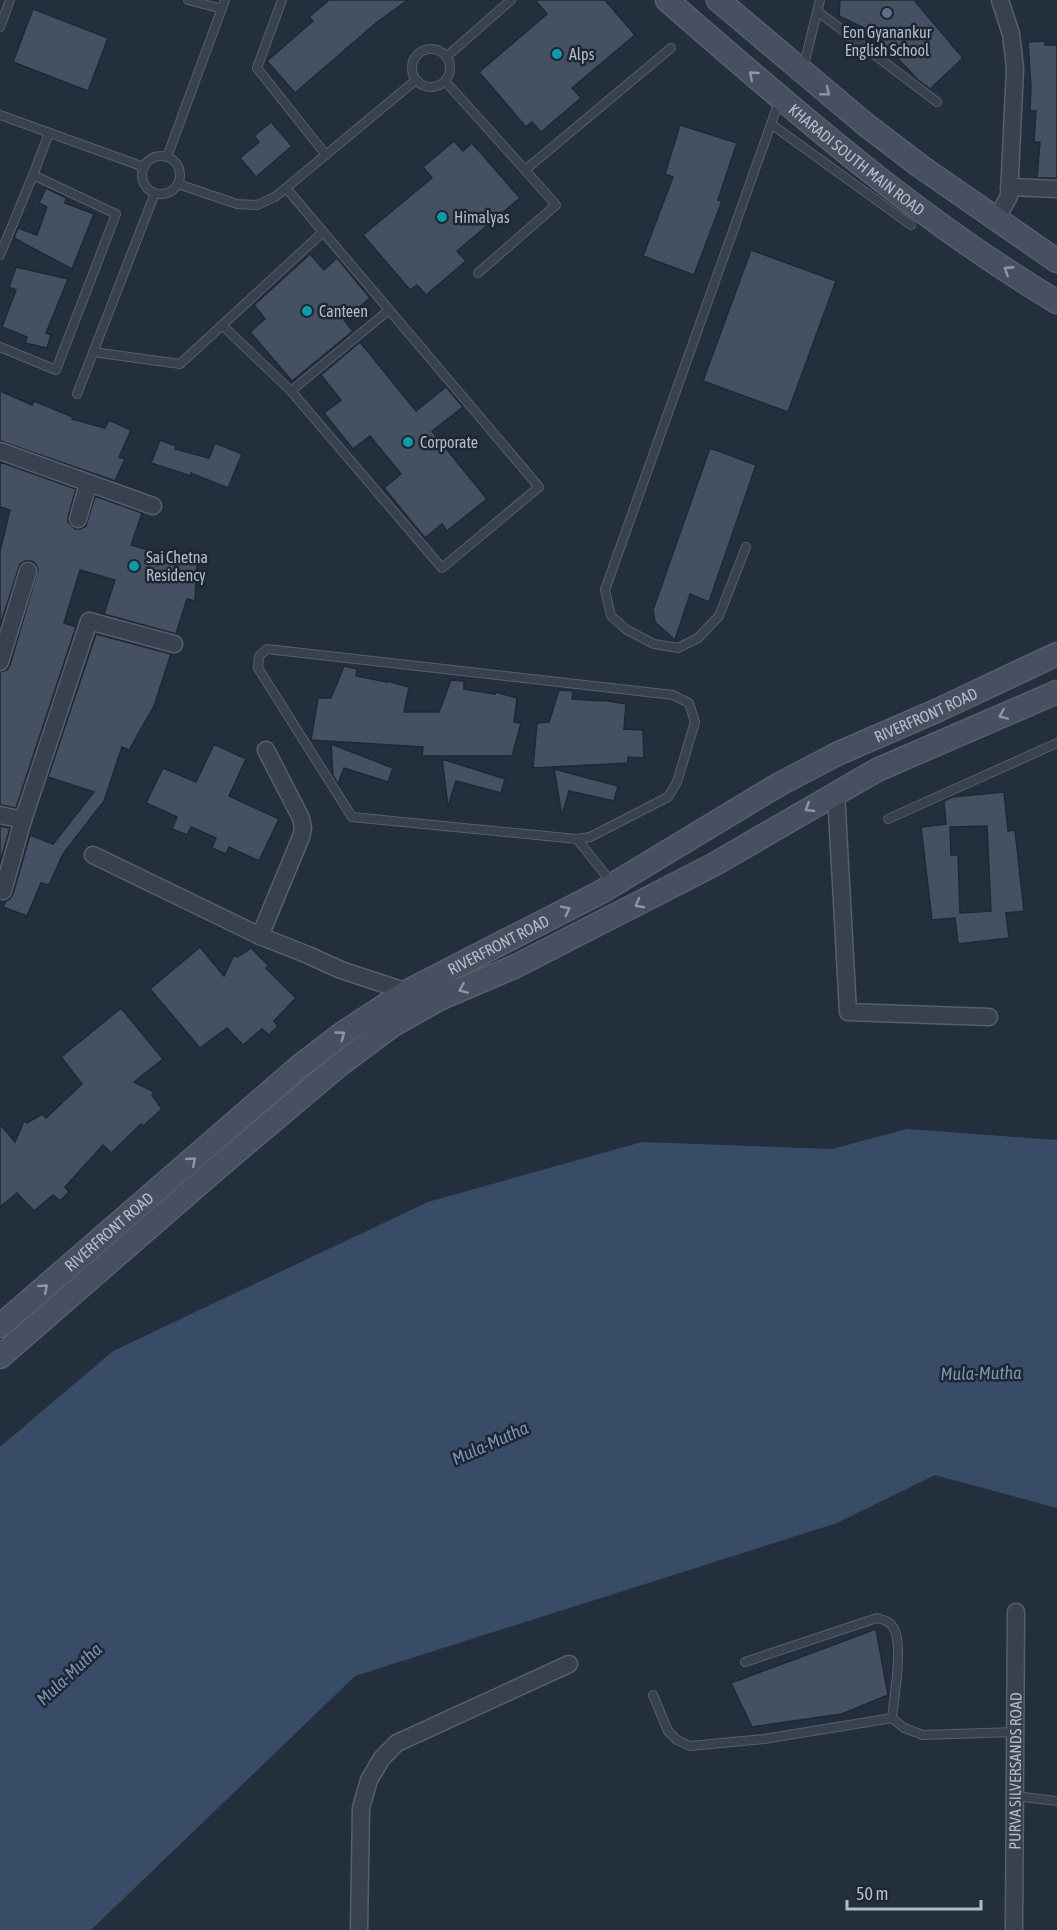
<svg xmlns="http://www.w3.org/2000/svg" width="1057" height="1930" font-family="'Asap Condensed',sans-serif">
  <rect width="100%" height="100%" fill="#242f3e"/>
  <path fill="#394c67" d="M907,1129L1057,1140V1508L935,1475L837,1523L355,1676L91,1930H0V1447L113,1351L428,1202L642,1142L832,1149Z"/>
  <g fill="#455162" stroke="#1f2835" stroke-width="1.5" fill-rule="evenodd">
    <path d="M329,0H408L376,23L295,93L267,61L313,21L309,17Z"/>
    <path d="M535,0H605L635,35L572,88L581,98L541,132L532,122L526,127L479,72L547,14Z"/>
    <path d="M840,0H914L963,58L930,89L918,80L873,32L839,16Z"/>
    <path d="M33,9L108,38L88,91L13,62Z"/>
    <path d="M1045,41V45H1056L1057,48V178H1037L1040,142H1034L1036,111H1030L1031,88L1028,42Z"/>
    <path d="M271,122L292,146L256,177L240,158L259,142L254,136Z"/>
    <path d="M680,125L737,143L718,200L722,201L694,275L643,256L673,177L665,174Z"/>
    <path d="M454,141L463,151L472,143L520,198L457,251L466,261L426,295L417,285L410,290L363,235L432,178L423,167Z"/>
    <path d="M46,188L66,198L65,203L94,214L72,269L14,238L18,228L37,235L47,207L39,203Z"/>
    <path d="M751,250L836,281L788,412L703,381Z"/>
    <path d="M310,254L324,270L337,258L370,298L344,320L353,331L292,381L250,332L265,319L254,305Z"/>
    <path d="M16,267L68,279L46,333L51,335L47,348L25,343L27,337L2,327L16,290L9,287Z"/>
    <path d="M360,342L416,411L446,387L463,407L432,431L487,499L447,531L442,524L425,538L384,488L401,474L370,436L353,449L324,413L341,400L321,375Z"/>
    <path d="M0,391L32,405L34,401L73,417L72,419L105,428L109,420L131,430L119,457L125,459L115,481L0,441Z"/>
    <path d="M160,440L176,446L175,449L209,458L215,443L242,454L228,488L191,473V476L151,463Z"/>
    <path d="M710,448L756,465L709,602L690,594L675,640L655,622L653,610Z"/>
    <path d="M0,462L76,489L68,517V522L75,529H80L86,526L95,496L142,513L131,545L197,564L195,601L187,599L176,634L104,614L115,580L80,570L64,623L76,627L16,808L0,805V672L7,670L10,665L38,569L35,563L31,561H25L20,564L0,626V551L10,510L0,507Z"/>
    <path d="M96,634L171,654L154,706L129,750L122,747L104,801L63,854L49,885L41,883L27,916L3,907L6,901L10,899L13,894L30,835L53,844L94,792L48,777Z"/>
    <path d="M344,666L357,669L356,676L387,682V681L409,687L404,712H439L451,680L464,681V689L495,694V692L517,698L514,722L521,723L512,756H422L423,747L311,740L318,698H331Z"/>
    <path d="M559,690L573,691L572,699L603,701V700L626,704L624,729L643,730L644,758L628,757V763L533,768L537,723L549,722Z"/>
    <path d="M214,744L246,759L229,796L279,819L259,861L229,847L226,854L212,848L216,838L191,827L187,835L172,829L177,817L146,803L163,768L196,782Z"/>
    <path d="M331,744L393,768L388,782L344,768L338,784L333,776Z"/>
    <path d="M442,759L505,779L501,793L456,781L448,807Z"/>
    <path d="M554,769L618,786L614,801L569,791L562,816Z"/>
    <path d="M1004,792L1008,831L1015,830L1024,911L1006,913L1009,938L958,944L955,918L932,920L921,827L946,824L944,801L952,797ZM987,826L991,911L960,913L958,855H951L950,827Z"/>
    <path d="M0,826L10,828L0,863Z"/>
    <path d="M200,947L224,976L234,955L237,957L251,948L269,966L266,968L296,998L274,1021L278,1026L269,1035L262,1029L243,1045L227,1028L200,1048L150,989Z"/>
    <path d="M121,1008L163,1059L134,1082L154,1092L152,1095L162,1109L143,1126L141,1124L111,1153L103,1145L65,1187L69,1192L60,1201L53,1195L34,1211L17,1193L0,1207V1124L15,1142L24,1121L27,1123L42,1114L46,1118L82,1084L61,1057Z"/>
    <path d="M876,1629L888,1695L842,1714L752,1727L731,1683Z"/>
  </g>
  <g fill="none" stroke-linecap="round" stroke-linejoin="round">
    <g stroke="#565f6c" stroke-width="10">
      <g id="lane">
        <path d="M188,0L222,9"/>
        <path d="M282,0L257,68L326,155"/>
        <path d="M817,11L937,102"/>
        <path d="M0,27L10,0"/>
        <circle cx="431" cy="68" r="19"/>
        <path d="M446,57L511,0"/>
        <path d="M803,69L820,0"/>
        <path d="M445,81L525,170L671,48"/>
        <path d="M0,115L144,167"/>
        <path d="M771,124L911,225"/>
        <circle cx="161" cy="175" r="19"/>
        <path d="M167,157L225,0"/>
        <path d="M178,184L237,204L257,205L275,197L416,80"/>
        <path d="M0,255L33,175"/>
        <path d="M478,273L556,205L525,170"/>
        <path d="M222,325L291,391L442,568L539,487L286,188"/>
        <path d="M0,347L56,370L116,214L33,175L49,133"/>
        <path d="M93,352L180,364L323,232"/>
        <path d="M291,391L389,310"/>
        <path d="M77,394L155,193"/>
        <path d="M746,547L719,616L698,638L678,648L654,644L627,630L611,616L605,590L780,99"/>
        <path d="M267,649L673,695L689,703L695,722L677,782L668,797L590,837L577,839L352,817L258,668L259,656Z"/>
        <path d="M888,819L1057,743"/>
        <path d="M577,839L612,883"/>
        <path d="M745,1662L877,1618C884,1620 889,1621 893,1627C904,1643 894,1698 892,1718"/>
        <path d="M653,1695L668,1731L677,1740L690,1746L764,1739L892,1718L904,1728L923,1735L1015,1732"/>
        <path d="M1015,1796L1057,1801"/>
      </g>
    </g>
    <g stroke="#565f6c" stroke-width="19">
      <g id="street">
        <path d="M1009,187L1057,189"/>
        <path d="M996,220L1009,196L1015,68L1011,34L1000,0"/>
        <path d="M0,451L153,506"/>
        <path d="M78,519L88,484"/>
        <path d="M0,662L28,571"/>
        <path d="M836,792L848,1012L989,1017"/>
        <path d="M0,815L23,820"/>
        <path d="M93,855L260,936L308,955L341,970L414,994"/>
        <path d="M3,891L23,820L89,621L174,644"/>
        <path d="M260,936L301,837L303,828L301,818L266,750"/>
        <path d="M359,1930L361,1808L369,1780L382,1758L397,1743L569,1664"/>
        <path id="s1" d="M1014,1930L1016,1612"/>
      </g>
    </g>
    <g stroke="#565f6c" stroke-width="25">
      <g id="secondary">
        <path id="s2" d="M667,0C791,108 915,217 1057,302"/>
        <path d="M718,0L865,124L920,166L1057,261"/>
        <path id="s3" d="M0,1326L300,1066L343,1033L406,992L601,892L778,785L837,754L936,711L1057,654"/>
        <path d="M0,1357L216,1169L338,1066L393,1025L439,999L516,966L713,865L877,770L1057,692"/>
      </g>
    </g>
    <use href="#lane" stroke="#38414e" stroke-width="8"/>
    <use href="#street" stroke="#38414e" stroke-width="16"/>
    <use href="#secondary" stroke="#465061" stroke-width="22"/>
  </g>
  <defs><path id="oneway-chevron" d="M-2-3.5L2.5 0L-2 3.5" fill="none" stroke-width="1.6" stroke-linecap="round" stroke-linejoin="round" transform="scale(1.5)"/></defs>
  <g stroke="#8e96a5">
    <use href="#oneway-chevron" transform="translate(753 75) rotate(-139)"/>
    <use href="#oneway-chevron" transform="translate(826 92) rotate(39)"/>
    <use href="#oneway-chevron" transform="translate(1008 270) rotate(-147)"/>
    <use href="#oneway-chevron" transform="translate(1003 715) rotate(157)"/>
    <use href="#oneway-chevron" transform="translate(809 808) rotate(149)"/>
    <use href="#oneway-chevron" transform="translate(639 904) rotate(152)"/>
    <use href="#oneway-chevron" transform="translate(566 910) rotate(-27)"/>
    <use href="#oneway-chevron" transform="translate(463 989) rotate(157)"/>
    <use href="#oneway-chevron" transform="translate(341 1035) rotate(-36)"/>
    <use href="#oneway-chevron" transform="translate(192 1161) rotate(-41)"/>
    <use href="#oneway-chevron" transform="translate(44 1288) rotate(-41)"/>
  </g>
  <circle fill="#5c6f8a" stroke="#1d2633" stroke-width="2" cx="887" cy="13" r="6"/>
  <g fill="#0f9aa8" stroke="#1d2633" stroke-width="2">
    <circle cx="557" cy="54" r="6"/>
    <circle cx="442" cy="217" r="6"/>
    <circle cx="307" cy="311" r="6"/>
    <circle cx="408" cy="442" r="6"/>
    <circle cx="134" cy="566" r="6"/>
  </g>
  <g text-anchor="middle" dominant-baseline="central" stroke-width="5" stroke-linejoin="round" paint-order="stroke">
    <g font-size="16" fill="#b4bcc9" stroke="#1d2633" text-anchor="start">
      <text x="887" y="32" text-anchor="middle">Eon Gyanankur<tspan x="887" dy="18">English School</tspan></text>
      <text x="569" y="54">Alps</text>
      <text x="454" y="217">Himalyas</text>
      <text x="319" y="311">Canteen</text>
      <text x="420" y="442">Corporate</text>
      <text x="146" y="557">Sai Chetna<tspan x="146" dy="18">Residency</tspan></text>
    </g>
    <g font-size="16" fill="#b4bcc9" stroke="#1d2633">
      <text stroke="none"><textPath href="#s2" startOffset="248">KHARADI SOUTH MAIN ROAD</textPath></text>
      <text stroke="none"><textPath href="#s3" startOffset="1116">RIVERFRONT ROAD</textPath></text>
      <text stroke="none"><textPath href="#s3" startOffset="630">RIVERFRONT ROAD</textPath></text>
      <text stroke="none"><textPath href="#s3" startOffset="144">RIVERFRONT ROAD</textPath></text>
      <text stroke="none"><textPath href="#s1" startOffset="159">PURVA SILVERSANDS ROAD</textPath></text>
    </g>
    <g font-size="18" font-style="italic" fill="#7c92b1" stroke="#1d2633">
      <text transform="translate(981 1373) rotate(-1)">Mula-Mutha</text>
      <text transform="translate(490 1443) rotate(-24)">Mula-Mutha</text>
      <text transform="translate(69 1674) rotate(-43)">Mula-Mutha</text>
    </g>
  </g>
  <path d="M847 1900v9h134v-9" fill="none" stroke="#b4bcc9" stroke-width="3"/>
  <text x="856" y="1900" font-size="18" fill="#b4bcc9" stroke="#1d2633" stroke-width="4.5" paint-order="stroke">50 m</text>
</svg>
